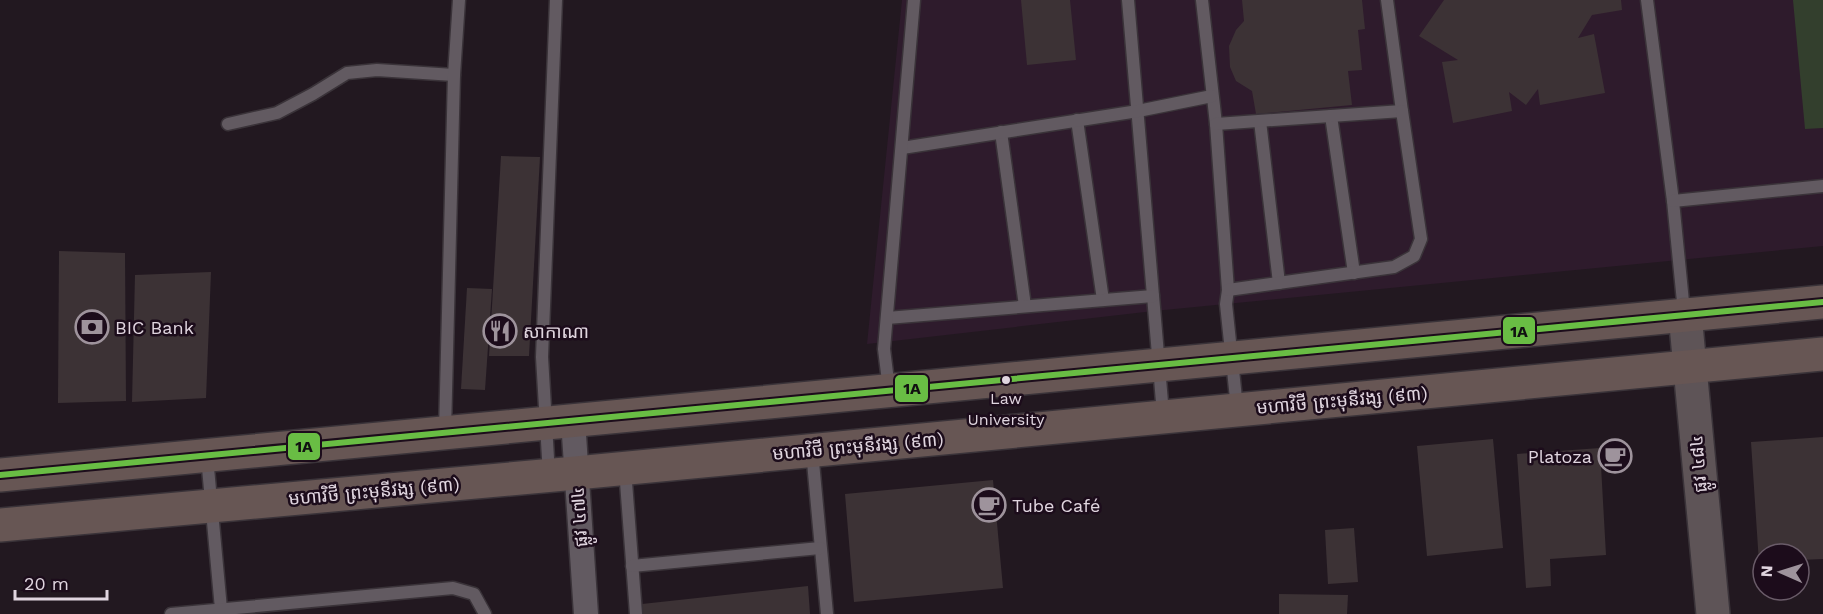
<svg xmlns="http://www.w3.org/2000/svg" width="1823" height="614" font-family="'Work Sans','Noto Sans Khmer',sans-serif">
  <rect width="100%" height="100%" fill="#221820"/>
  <path fill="#2e1b2c" d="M902,0H1823V246L1154,311L867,344Z"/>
  <path fill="#333f2d" d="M1793,0H1823V128L1805,129Z"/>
  <g fill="#3c3235">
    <path d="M1021,0H1070L1076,60L1027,65Z"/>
    <path d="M1242,0H1362L1365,29L1358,30L1362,70L1348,71L1352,105L1256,114L1252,91L1236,81L1230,67L1229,46L1236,30L1244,21Z"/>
    <path d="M1444,0H1621L1622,10L1592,15L1578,38L1594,34L1605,93L1540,105L1538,89L1526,105L1509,92L1512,111L1453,123L1442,62L1458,60L1419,36Z"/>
    <path d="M501,156L540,157L529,356H489Z"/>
    <path d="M59,251L125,253L126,401L58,403Z"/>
    <path d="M211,272L206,398L132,402L135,275Z"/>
    <path d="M467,288L492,289L485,390L461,389Z"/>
    <path d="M1823,437V559L1799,560V554H1763V563H1759L1751,442Z"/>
    <path d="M1493,439L1503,548L1427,556L1417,446Z"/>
    <path d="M1600,448L1606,555L1550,559L1551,586L1526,588L1517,454Z"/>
    <path d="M993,480L1003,588L854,602L845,494Z"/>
    <path d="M1354,528L1358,582L1328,584L1325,530Z"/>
    <path d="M808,586L810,614H643L642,604Z"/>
    <path d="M1279,594L1348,595L1347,614H1279Z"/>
  </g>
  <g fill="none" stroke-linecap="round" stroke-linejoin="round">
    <g stroke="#3a3339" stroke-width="15">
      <g id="lane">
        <path d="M1128,0L1163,414"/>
        <path d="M1202,0L1216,124L1228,290L1226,304L1237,408"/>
        <path d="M1647,0L1673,201L1684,312"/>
        <path d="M1331,116L1354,273"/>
        <path d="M1077,120L1103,300"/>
        <path d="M1260,121L1279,283"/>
        <path d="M228,124L277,113L313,94L347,73L377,70L454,75"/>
        <path d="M1216,124L1402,111L1387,0"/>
        <path d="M1001,132L1025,306"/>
        <path d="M902,148L1138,111L1212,96"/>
        <path d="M1673,201L1823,186"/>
        <path d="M1228,290L1394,267L1414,256L1421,239L1402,111"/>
        <path d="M887,318L1153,296"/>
        <path d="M889,389L884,349L914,0"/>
        <path d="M445,431L454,75L459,0"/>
        <path d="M812,451L827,614"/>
        <path d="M207,457L221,609"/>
        <path d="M625,469L636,614"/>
        <path d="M549,475L542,357L556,0"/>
        <path d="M632,566L820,548"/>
        <path d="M171,614L453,588L474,594L485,614"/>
      </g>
    </g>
    <g stroke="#3a3339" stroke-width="27">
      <path id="street" d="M573,420L586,614"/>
    </g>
    <g stroke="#3a3339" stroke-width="36">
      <path id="secondary" d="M1685,314L1713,614"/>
    </g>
    <g stroke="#3a3339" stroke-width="36">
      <g id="highway">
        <path d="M0,475L1823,302"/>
        <path d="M0,525L576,473L1823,354"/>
      </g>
    </g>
    <use href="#lane" stroke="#625a61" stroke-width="12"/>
    <use href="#street" stroke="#625a61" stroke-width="24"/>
    <use href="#secondary" stroke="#5e5457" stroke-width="33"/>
    <use href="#highway" stroke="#675654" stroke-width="33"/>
    <g stroke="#1c0c1b" stroke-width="10">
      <path id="bus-1" d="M0,475L1823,302"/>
    </g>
    <use href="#bus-1" stroke="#69bd44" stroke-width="6"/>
  </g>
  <defs>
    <g id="bank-ring" transform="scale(1.725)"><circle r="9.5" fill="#1c0c1b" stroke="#9e939c" stroke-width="1.5"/><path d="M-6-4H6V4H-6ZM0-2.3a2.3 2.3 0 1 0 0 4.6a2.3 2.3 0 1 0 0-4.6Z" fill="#9e939c"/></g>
    <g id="restaurant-ring" transform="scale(1.725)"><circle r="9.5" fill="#1c0c1b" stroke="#9e939c" stroke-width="1.5"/><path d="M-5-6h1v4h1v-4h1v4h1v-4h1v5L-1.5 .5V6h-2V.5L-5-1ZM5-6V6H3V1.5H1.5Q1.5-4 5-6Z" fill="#9e939c"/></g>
    <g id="cafe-ring" transform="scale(1.725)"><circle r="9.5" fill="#1c0c1b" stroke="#9e939c" stroke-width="1.5"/><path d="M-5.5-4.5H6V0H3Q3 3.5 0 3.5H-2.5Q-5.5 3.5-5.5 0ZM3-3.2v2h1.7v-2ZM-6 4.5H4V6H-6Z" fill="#9e939c"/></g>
  </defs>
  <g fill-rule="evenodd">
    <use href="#bank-ring" x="92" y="327"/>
    <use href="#restaurant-ring" x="500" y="331"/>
    <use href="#cafe-ring" x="1615" y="456"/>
    <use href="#cafe-ring" x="989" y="505"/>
  </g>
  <circle fill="#e0d5df" stroke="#1c0c1b" stroke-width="2" cx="1006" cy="380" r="5"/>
  <g text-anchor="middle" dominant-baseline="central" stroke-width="5" stroke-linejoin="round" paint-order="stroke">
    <g font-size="16" fill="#e0d5df" stroke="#1c0c1b">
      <text x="1006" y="398">Law<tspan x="1006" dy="21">University</tspan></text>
    </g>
    <g font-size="18" fill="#e0d5df" stroke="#1c0c1b" text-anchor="start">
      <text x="115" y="327">BIC Bank</text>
      <text x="523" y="331">សាកាណា</text>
      <text x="1592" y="456" text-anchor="end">Platoza</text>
      <text x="1012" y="505">Tube Café</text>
    </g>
    <g font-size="18" fill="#e0d5df" stroke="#1c0c1b">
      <text transform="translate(1342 400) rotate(-5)">មហាវិថី ព្រះមុនីវង្ស (៩៣)</text>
      <text transform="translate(858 446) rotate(-5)">មហាវិថី ព្រះមុនីវង្ស (៩៣)</text>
      <text transform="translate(1698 464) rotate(-95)">ផ្លូវ ៤៨៤</text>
      <text transform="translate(374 491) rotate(-5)">មហាវិថី ព្រះមុនីវង្ស (៩៣)</text>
      <text transform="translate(579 517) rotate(-94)">ផ្លូវ ៤៧៤</text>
    </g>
  </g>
  <g stroke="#1c0c1b" stroke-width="2">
    <rect x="1502" y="316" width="34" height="29" rx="6" fill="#69bd44"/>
    <rect x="894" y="374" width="35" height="29" rx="6" fill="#69bd44"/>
    <rect x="287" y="432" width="34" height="29" rx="6" fill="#69bd44"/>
  </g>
  <g font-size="16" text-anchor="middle" font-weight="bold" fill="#111">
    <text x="1519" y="337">1A</text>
    <text x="912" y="394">1A</text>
    <text x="304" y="452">1A</text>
  </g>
  <g transform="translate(1781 572) rotate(273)"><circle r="28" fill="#1c0c1b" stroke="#6a5c69" stroke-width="1.5"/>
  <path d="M0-4.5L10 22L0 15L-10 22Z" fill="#9e939c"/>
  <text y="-9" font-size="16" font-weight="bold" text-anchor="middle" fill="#e0d5df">N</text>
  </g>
  <path d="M15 590v9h92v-9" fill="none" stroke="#e0d5df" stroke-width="3"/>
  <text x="24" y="590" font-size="18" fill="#e0d5df" stroke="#1c0c1b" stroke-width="4.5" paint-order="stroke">20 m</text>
</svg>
